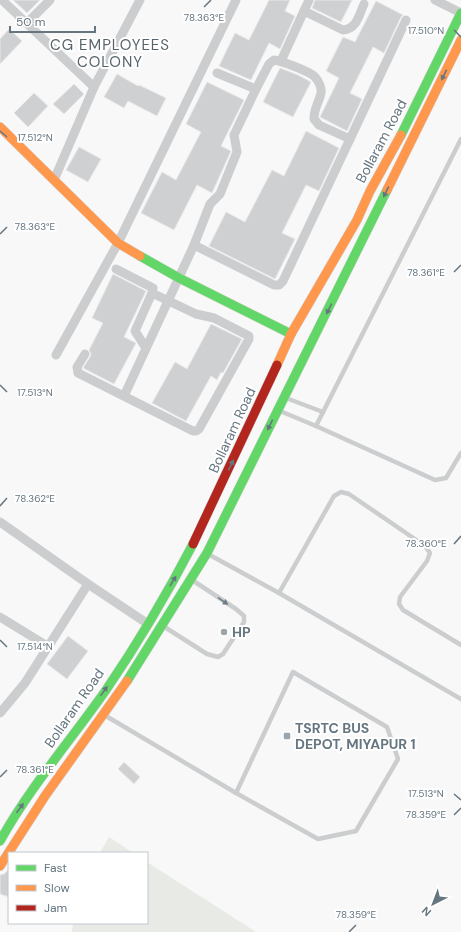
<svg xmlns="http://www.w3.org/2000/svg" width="461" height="932" font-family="'DM Sans',sans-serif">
  <rect width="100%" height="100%" fill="#f8f8f8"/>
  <g fill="#e8eae6">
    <path d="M109,837L133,853H100Z"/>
    <path d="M147,862L256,932H72L73,923H147Z"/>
  </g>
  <g fill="#cfd0d1" stroke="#e8e8e8">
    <path d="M13,0H40L27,13Z"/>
    <path d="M269,0H290L285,11L295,16L280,49L269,43L251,80L219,66L235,33L249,40Z"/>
    <path d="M315,0H352L341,22L312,8Z"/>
    <path d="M376,1L403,15L401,17L384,53L373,47L350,93L362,99L347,131L320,117L339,78L326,71L343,37L355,42Z"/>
    <path d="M9,29L22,41L0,64V39Z"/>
    <path d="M280,68L298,75L311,82L293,117L263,102Z"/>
    <path d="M117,74L138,86L139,85L166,98L157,116L128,101L124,108L104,97Z"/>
    <path d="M207,82L244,100L221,146L231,151L212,193L197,185L174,230L141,213L162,172L176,180L201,132L186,124Z"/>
    <path d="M74,84L84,94L64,114L53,104Z"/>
    <path d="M34,93L48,106L28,127L14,113Z"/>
    <path d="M306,131L339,148L319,191L306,185L282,233L295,239L275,279L209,246L226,212L245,222L272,170L284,176Z"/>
    <path d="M79,147L101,159L88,182L66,170Z"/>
    <path d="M113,274L146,291L124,337L136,343L114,384L83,368L90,357L91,354L89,350L103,323L92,318Z"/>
    <path d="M211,324L242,339L223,373L221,372L217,380L211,376L186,421L152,403L175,362L187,369Z"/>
    <path d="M68,636L88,651L67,679L47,664Z"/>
    <path d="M124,762L140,777L134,784L118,769Z"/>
    <path d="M9,869V897L0,894V875L4,874Z"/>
  </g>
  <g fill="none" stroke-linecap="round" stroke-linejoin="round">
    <g stroke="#d4d5d6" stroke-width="10">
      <g id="fast">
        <path d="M401,135L461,13"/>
        <path d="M140,256L179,278L291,334"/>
        <path d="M127,681L207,553L387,190"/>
        <path d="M0,841C30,787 71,740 106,690C138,643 167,594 193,544"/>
      </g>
    </g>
    <g stroke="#d4d5d6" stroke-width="10">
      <g id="slow">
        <path d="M0,127L118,243L140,256"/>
        <path d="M387,190L461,40"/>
        <path d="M277,365L291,334L357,220L370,191L401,135"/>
        <path d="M0,866L45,796L127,681"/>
      </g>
    </g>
    <g stroke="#d4d5d6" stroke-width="10">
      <path id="jam" d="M193,544L277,365"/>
    </g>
    <g stroke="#cbcdce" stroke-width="4.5">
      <path d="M286,398L323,412"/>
      <path d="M280,411L316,426L435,480L446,478L461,453"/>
      <path d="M316,426L461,139"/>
      <path d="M208,554L279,593L461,699"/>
      <path d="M279,593L334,496L341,492L349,494L425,546L430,553L427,561L400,597L399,604L403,610L461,645"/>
      <path d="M163,626L207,654L218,657L223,654L244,622V616L236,609L192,580"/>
      <path d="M106,716L236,793L318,839L356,831L398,759L387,727L293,672L236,793"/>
    </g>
    <g stroke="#cbcdce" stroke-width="9">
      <path d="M2,0L94,87"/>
      <path d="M435,0L461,13"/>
      <path d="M304,11L343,30C357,29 359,15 364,4"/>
      <path d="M27,23L50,0"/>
      <path d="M281,61L309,0"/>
      <path d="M350,139L406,20"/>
      <path d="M54,180L94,87L140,0"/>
      <path d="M194,245L274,285H279L283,281L350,139L319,125L314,119C314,107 319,103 321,93C322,87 318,80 314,76C308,71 282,61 274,60L269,64L256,89L217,73"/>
      <path d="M116,269L153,288L152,293L135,331L146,348"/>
      <path d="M85,354L77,367L78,373L193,431H196L199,429L249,339V336L214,318L196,314L152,293"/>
      <path d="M56,355L118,243L236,0"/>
      <path d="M124,396L194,245L210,204L220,194L237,152L234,135L256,89"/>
      <path d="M0,522L88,584L25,683L0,713"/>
      <path d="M88,584L148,624"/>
      <path d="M0,617L49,647"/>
    </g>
    <use href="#fast" stroke="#63d668" stroke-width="9"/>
    <use href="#slow" stroke="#ff974d" stroke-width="9"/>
    <use href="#jam" stroke="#b3261e" stroke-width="9"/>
  </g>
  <defs><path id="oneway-solid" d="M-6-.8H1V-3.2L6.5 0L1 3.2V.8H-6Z"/></defs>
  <g fill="#667681">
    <use href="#oneway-solid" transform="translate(444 75) rotate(116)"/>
    <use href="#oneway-solid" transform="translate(386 192) rotate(116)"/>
    <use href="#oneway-solid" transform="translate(329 309) rotate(116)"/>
    <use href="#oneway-solid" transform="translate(270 425) rotate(116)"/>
    <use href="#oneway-solid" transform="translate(231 465) rotate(-65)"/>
    <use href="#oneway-solid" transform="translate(173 581) rotate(-59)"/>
    <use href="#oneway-solid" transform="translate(104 691) rotate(-55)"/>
    <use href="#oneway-solid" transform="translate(20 808) rotate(-54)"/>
  </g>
  <use fill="#6b7a85" href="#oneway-solid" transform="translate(223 601) rotate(34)"/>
  <path fill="none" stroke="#667681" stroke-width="1.5" d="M204,7L211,0M454,30L461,37M0,131L7,137M0,234L7,227M454,272L461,265M0,385L7,392M0,506L7,498M454,544L461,536M0,640L7,647M0,777L7,770M454,794L461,800M454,815L461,808M349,932L356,925"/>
  <g fill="#99a4ab" stroke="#fff" stroke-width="1.5">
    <circle cx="224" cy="632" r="4"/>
    <rect x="283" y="732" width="8" height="8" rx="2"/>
  </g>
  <g text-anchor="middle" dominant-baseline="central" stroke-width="4" stroke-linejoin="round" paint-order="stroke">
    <g font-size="14" fill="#667681" stroke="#fff">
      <text transform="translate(381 141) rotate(-62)">Bollaram Road</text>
      <text transform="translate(232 430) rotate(-65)">Bollaram Road</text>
      <text transform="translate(74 708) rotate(-55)">Bollaram Road</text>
    </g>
    <g font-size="14" font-weight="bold" fill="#667681" stroke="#fff" text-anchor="start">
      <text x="232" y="632">HP</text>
      <text x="295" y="728">TSRTC BUS<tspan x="295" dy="16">DEPOT, MIYAPUR 1</tspan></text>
    </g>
    <g font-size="15" letter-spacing="1" fill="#57646c" stroke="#fff">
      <text x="110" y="45">CG EMPLOYEES<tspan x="110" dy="17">COLONY</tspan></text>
    </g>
  </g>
  <g font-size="10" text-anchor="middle" fill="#667681" stroke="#fff" stroke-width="4" stroke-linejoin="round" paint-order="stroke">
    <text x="204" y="21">78.363°E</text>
    <text x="426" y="34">17.510°N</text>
    <text x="35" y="141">17.512°N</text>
    <text x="35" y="230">78.363°E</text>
    <text x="426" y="276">78.361°E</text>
    <text x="35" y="396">17.513°N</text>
    <text x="35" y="502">78.362°E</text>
    <text x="426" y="547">78.360°E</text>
    <text x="35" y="650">17.514°N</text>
    <text x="35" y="773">78.361°E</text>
    <text x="426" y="797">17.513°N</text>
    <text x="426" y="818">78.359°E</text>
    <text x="356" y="918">78.359°E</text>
  </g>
  <rect x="8" y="852" width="140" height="72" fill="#ffffff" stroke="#c2c8cd"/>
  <rect x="16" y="865" width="20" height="6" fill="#63d668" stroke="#c2c8cd"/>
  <text x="44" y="872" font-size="12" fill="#667681">Fast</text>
  <rect x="16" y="885" width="20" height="6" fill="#ff974d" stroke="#c2c8cd"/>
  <text x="44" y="892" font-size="12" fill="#667681">Slow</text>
  <rect x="16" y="905" width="20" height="6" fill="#b3261e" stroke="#c2c8cd"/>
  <text x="44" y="912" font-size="12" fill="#667681">Jam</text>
  <g transform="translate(433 904) rotate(222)" stroke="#ffffff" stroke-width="3" paint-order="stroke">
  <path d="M0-3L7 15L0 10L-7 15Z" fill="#667681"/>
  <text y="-6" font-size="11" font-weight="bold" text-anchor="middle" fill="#667681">N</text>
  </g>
  <path d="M10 26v6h85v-6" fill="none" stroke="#667681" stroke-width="2"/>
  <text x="16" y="26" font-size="12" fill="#667681" stroke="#ffffff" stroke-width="3" paint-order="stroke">50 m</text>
</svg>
